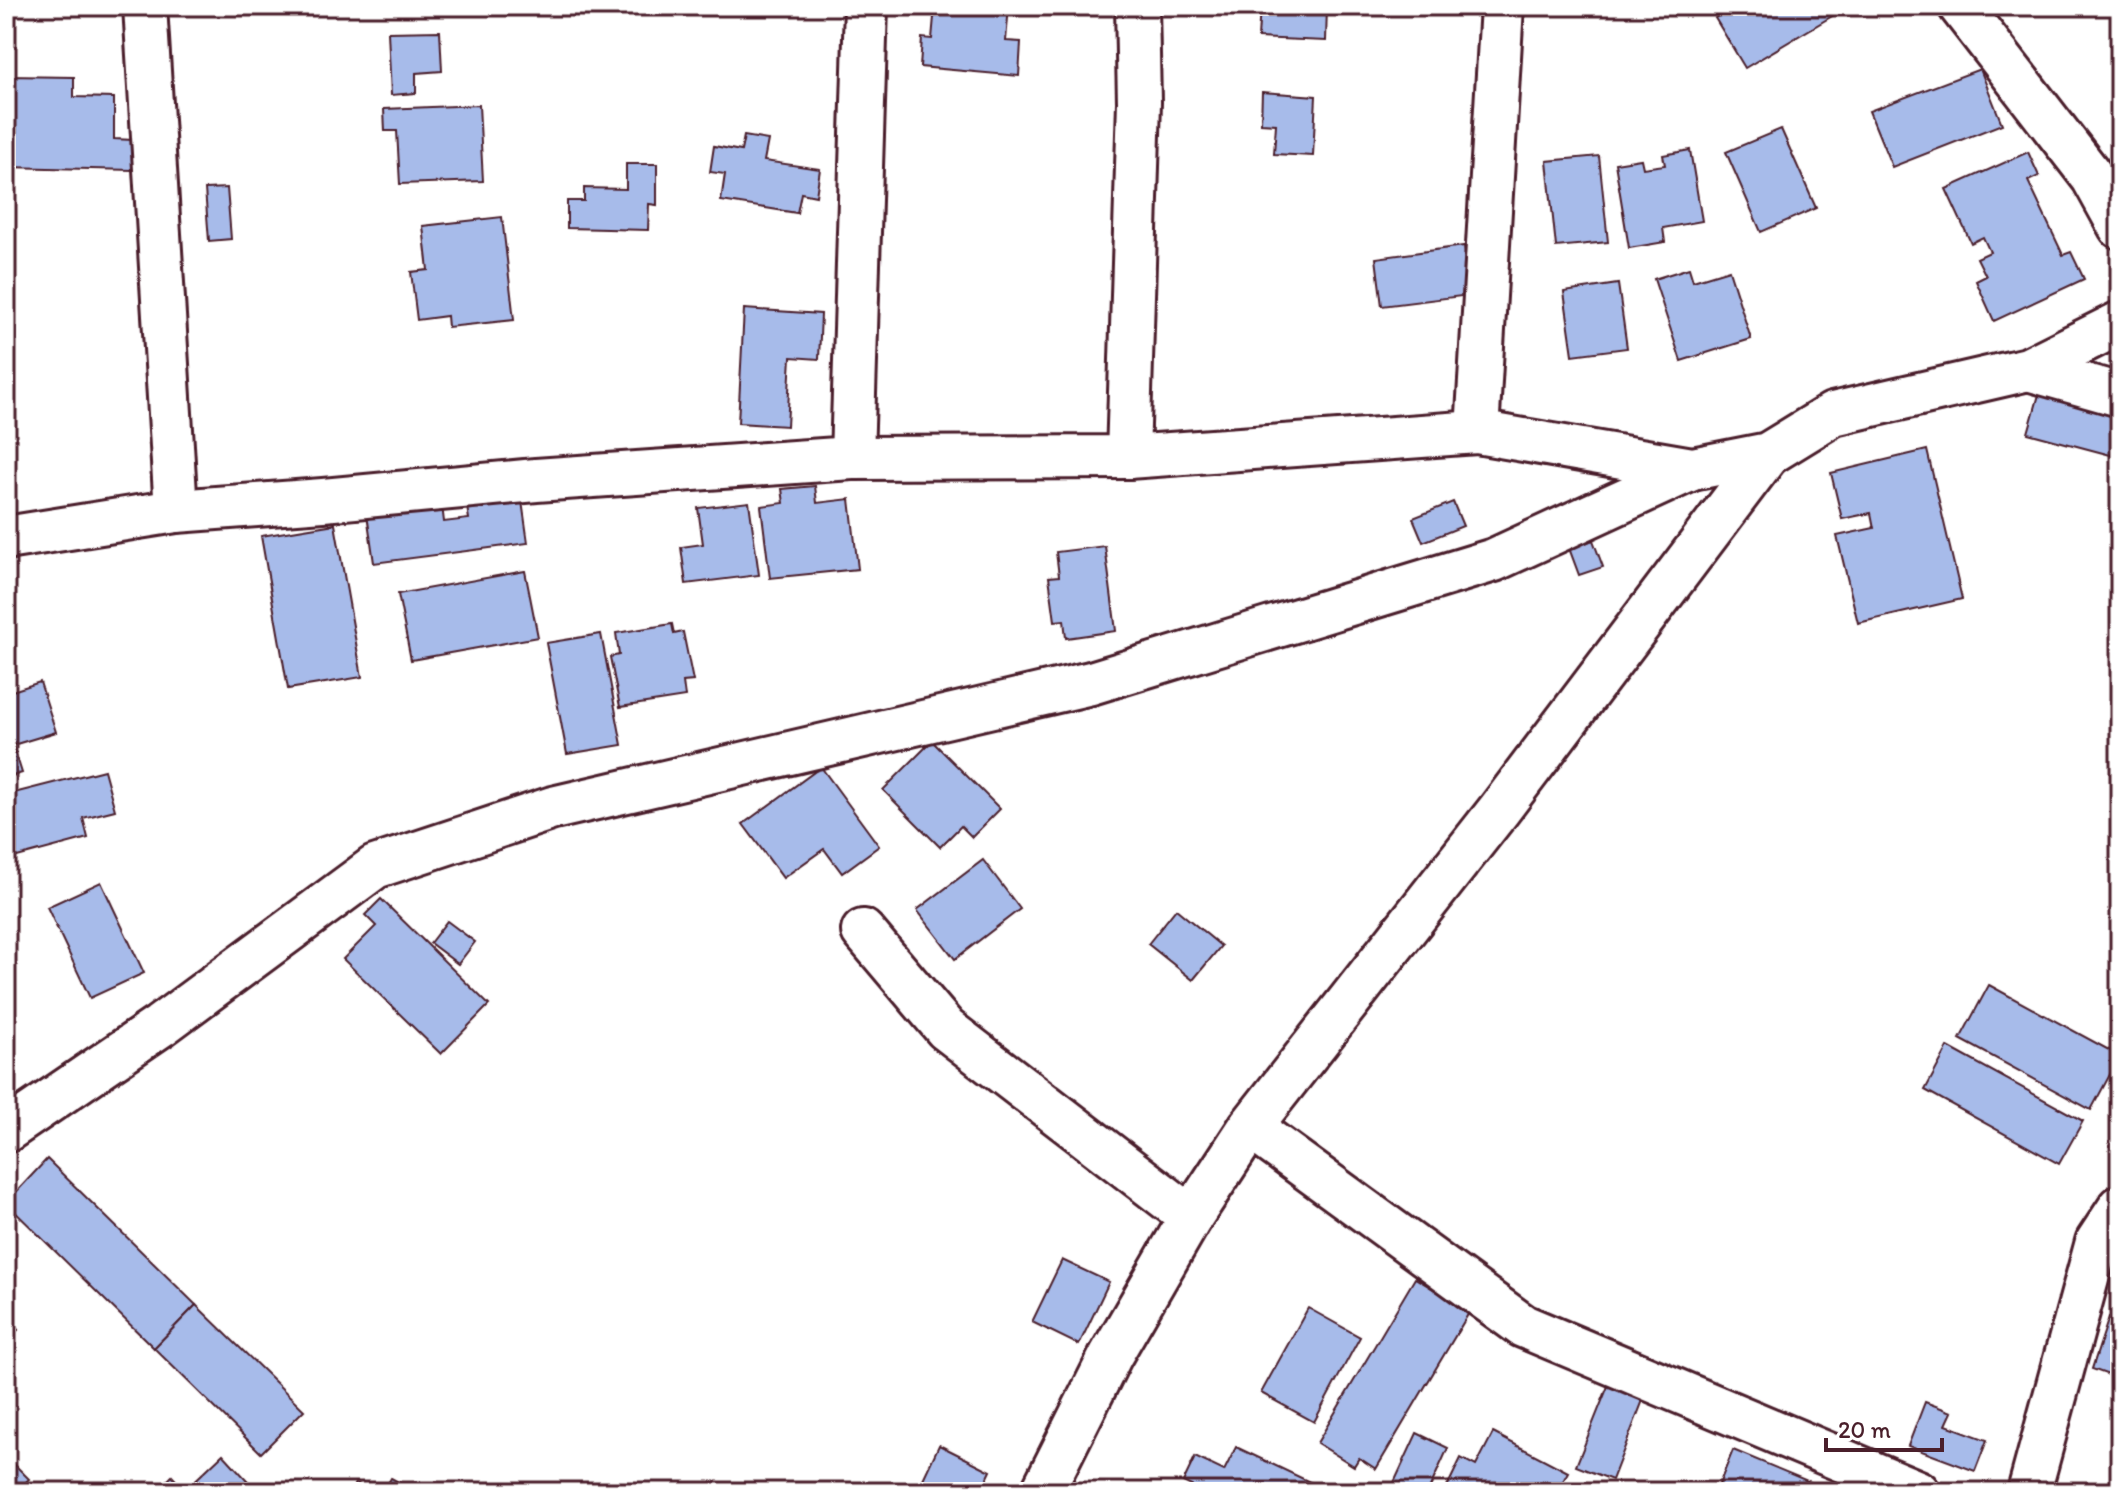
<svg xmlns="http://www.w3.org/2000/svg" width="2126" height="1498" font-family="Itim,sans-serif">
  <rect width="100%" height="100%" fill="#fff"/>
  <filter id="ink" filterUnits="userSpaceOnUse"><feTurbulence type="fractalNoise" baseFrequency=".0125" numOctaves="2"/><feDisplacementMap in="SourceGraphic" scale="16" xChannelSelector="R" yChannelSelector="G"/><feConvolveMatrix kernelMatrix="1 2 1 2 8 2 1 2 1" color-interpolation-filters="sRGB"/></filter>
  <g filter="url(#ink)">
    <g fill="#a7bbea" stroke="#4a1f2b" stroke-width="2">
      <path d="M935,6H1009L1006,41L1021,42L1019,76L920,67L922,38L932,39Z"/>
      <path d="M1260,6H1327L1326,41L1258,38Z"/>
      <path d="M1734,6H1842L1844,9L1745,68L1715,18Z"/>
      <path d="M440,31L442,71L416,73V93L391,95L388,32Z"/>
      <path d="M1980,69L2002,124L1892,167L1869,111Z"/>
      <path d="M6,76L74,77V97L114,98V139L133,140V170L6,167Z"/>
      <path d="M1262,92L1316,96L1313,156L1274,154L1276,124L1261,123Z"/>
      <path d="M479,105L483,181L400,184L397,131H385L384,109Z"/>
      <path d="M1781,129L1816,208L1761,232L1726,152Z"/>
      <path d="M744,136L768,140L764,161L820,169L816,196L801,193L797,213L721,201L725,174L710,172L714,146L741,151Z"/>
      <path d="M1690,150L1702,221L1663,228L1665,242L1629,248L1615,163L1641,159L1643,168L1665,165L1663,155Z"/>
      <path d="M2028,152L2039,176L2028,181L2063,255L2071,252L2084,279L1994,321L1976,281L1986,276L1977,258L1990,252L1983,237L1971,243L1946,189Z"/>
      <path d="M1599,156L1608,242L1556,247L1547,161Z"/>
      <path d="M626,164H657V205L649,204L648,230L567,228V201H584V188L626,189Z"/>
      <path d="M227,188L231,239L209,241L205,189Z"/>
      <path d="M502,217L514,320L448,327L447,316L417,320L411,272L428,270L423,226Z"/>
      <path d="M1464,246L1470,295L1382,306L1376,258Z"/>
      <path d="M1689,268L1693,281L1729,270L1751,339L1681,361L1654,279Z"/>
      <path d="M1618,284L1627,348L1573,355L1564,292Z"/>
      <path d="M744,309L821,314L819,359L791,357L787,426L738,423Z"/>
      <path d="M2042,384L2120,406V469L2116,468L2118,457L2028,433Z"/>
      <path d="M1927,450L1962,599L1858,623L1837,536L1874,528L1871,513L1842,519L1831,473Z"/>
      <path d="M815,486L817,503L850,499L858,569L770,578L761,506L784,503L782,489Z"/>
      <path d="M521,494L528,543L374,563L367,514L442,505L444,522L469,519L466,501Z"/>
      <path d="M749,502L759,575L686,584L681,547L703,544L698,508Z"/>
      <path d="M1453,502L1463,526L1423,542L1413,518Z"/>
      <path d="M335,524L362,677L288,689L261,536Z"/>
      <path d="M1593,540L1603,567L1579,575L1569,548Z"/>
      <path d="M1105,546L1116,631L1066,638L1064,620L1055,621L1049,577L1059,576L1056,552Z"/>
      <path d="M525,571L538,637L411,660L398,594Z"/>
      <path d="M672,624L674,634L683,632L693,681L683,682L685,697L620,707L610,657L619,655L616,633Z"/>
      <path d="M601,634L622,745L567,754L546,643Z"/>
      <path d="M40,682L56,732L13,745L22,773L6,778V693Z"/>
      <path d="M932,741L1000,809L972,837L961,826L940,847L883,790Z"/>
      <path d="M821,767L879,846L842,873L824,849L783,878L743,824Z"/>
      <path d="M104,770L115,810L83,818L88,838L6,860V795Z"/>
      <path d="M983,860L1020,909L955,959L917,910Z"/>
      <path d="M101,882L144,973L90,998L47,907Z"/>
      <path d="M381,899L489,1005L441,1054L343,959L376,926L365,915Z"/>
      <path d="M1176,909L1221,946L1193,980L1148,944Z"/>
      <path d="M447,921L475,942L458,964L430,943Z"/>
      <path d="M1989,985L2120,1056L2091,1110L1960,1039Z"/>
      <path d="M1948,1047L2083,1121L2059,1164L1925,1090Z"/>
      <path d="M47,1159L196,1305L154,1348L6,1203Z"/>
      <path d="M1062,1260L1109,1282L1079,1345L1032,1322Z"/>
      <path d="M1415,1278L1470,1311L1376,1469L1359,1458L1354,1466L1317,1443Z"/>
      <path d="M196,1305L304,1410L261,1453L154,1348Z"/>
      <path d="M1308,1308L1360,1337L1314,1422L1261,1393Z"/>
      <path d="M6,1316L18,1330L6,1340Z"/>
      <path d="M2109,1317L2120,1320V1379L2092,1369Z"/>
      <path d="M1610,1381L1645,1395L1612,1480L1576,1466Z"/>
      <path d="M1925,1402L1952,1412L1946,1425L1987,1440L1975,1471L1908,1446Z"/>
      <path d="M1417,1433L1448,1448L1428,1492H1397L1391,1489Z"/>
      <path d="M1493,1433L1568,1472L1557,1492H1453L1446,1489L1461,1458L1476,1466Z"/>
      <path d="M939,1445L991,1471L981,1492H917Z"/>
      <path d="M1236,1447L1314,1484L1310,1492H1204L1183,1482L1195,1457L1224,1471Z"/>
      <path d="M1733,1450L1834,1492H1716Z"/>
      <path d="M223,1454L258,1492H156L172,1476L185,1490Z"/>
      <path d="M6,1456L29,1479L16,1492H6Z"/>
      <path d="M391,1478L417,1492H383Z"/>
      <path d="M356,1483L373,1492H351Z"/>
    </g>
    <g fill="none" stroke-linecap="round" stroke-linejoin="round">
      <g stroke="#4a1f2b" stroke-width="48">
        <g id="minor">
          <path d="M145,6L176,511"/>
          <path d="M1960,6L2093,178L2120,227"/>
          <path d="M2028,369L2120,395"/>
          <path d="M1477,432L1502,6"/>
          <path d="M1128,457L1139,102L1137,6"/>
          <path d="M852,458L866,6"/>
          <path d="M6,538L176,511L323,500L536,480L852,458L1128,457L1477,432L1692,469L1768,454L1833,414L2028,369L2120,323"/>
          <path d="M863,931L946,1029L1191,1217"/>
          <path d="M1250,1127L1523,1326L1918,1492"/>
          <path d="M6,1131L160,1026L375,867L553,808L1091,683L1494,560L1692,469"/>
          <path d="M1042,1492L1111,1355L1191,1217L1250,1127L1499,810L1768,454"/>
          <path d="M2029,1492L2097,1242L2120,1207"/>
        </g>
      </g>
      <use href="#minor" stroke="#fff" stroke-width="42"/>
    </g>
  </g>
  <rect width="2126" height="1498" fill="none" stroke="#fff" stroke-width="32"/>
  <rect x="16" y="16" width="2094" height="1466" fill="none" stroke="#4a1f2b" stroke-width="3" filter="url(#ink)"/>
  <path d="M1826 1438v12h116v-12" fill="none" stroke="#4a1f2b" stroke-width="4"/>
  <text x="1838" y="1438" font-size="24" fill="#4a1f2b" stroke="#ffffff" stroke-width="6" paint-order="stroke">20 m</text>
</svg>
